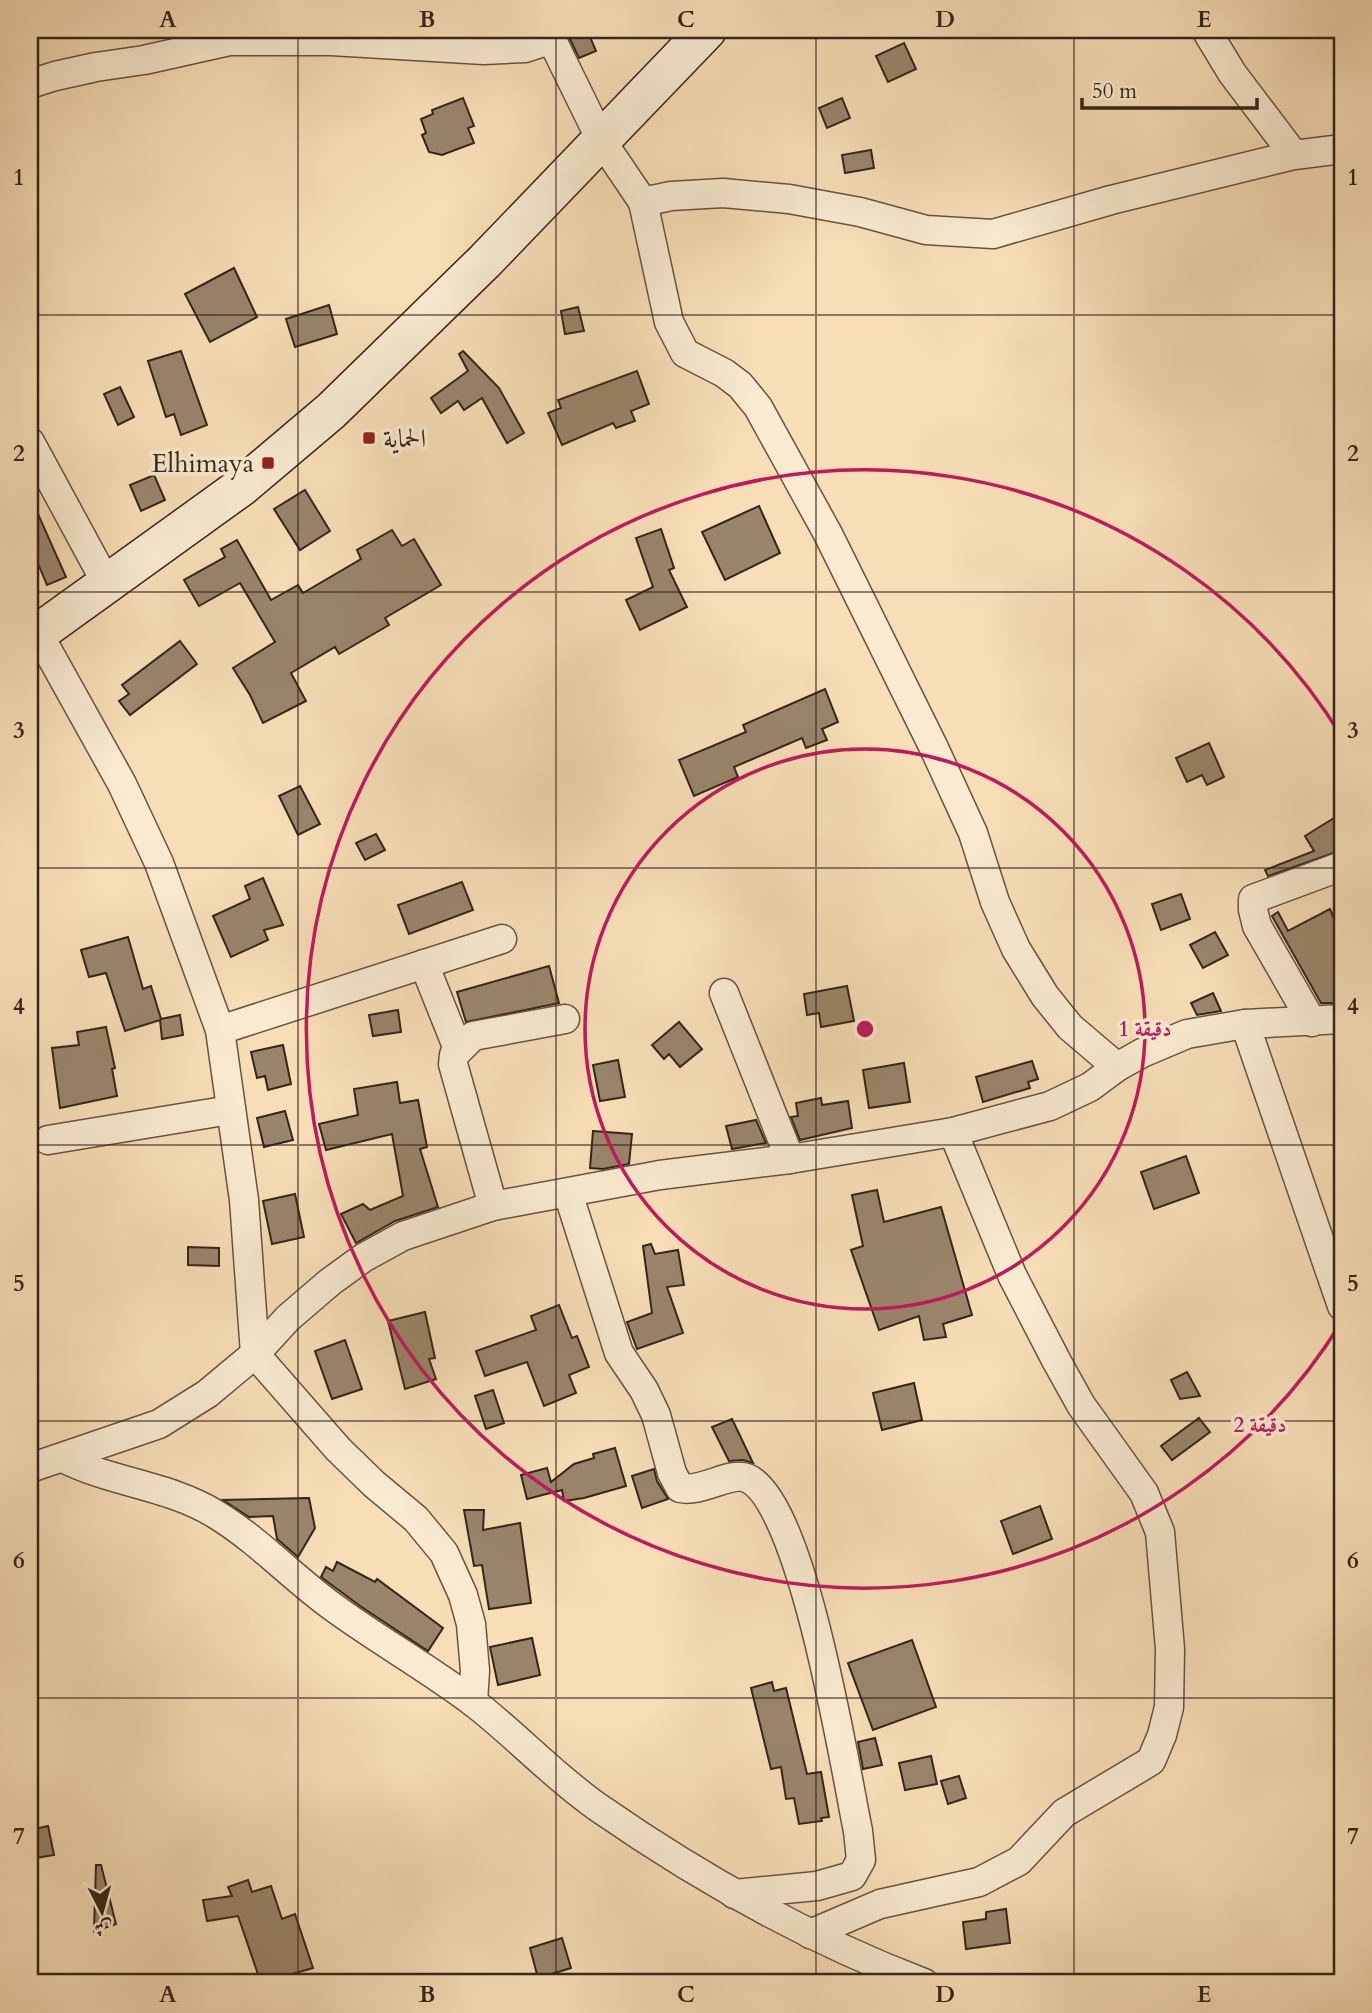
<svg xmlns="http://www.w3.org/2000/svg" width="1372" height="2013" font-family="Cardo,Amiri,serif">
  <rect width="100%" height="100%" fill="#f7deb7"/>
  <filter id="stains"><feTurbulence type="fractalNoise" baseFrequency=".00286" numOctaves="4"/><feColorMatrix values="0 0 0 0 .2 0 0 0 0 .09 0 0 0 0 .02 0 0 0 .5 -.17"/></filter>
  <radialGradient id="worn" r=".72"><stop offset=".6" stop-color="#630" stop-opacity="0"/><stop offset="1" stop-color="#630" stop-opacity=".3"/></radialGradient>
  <g fill="#9a856b" stroke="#352518" stroke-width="2">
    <path d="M575,30H587L596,51L579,58L567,33Z"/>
    <path d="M904,43L916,69L888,82L876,56Z"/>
    <path d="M463,98L474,126L468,128L474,143L442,155L429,152L422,135L426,133L421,119L433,114L432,110Z"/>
    <path d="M842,98L850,118L827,128L819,108Z"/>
    <path d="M871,150L874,168L845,173L842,155Z"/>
    <path d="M234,268L257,317L210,342L185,294Z"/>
    <path d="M329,305L337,334L295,347L286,319Z"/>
    <path d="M578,307L584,331L565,334L561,311Z"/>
    <path d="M181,351L207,425L181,435L174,414L166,417L148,361Z"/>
    <path d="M463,351L499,388L524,433L507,443L482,398L464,410L458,401L441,413L431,398L468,371L459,354Z"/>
    <path d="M637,371L649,404L631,411L635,421L616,428L613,423L562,445L548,413L561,408L558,400Z"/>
    <path d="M120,387L134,417L118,425L104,394Z"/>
    <path d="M154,475L165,500L141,511L130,485Z"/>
    <path d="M305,490L330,531L300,550L274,509Z"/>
    <path d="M30,496L66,577L47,585L37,561L30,564Z"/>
    <path d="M759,506L780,553L725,580L702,532Z"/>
    <path d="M661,529L674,568L669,570L687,607L640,630L626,600L653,587L636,538Z"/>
    <path d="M392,530L402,546L414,539L441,585L385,618L389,625L339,654L335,647L291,673L306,701L263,723L250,695L233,668L275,642L240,583L199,606L184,580L225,557L221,549L237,540L271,600L298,585L303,593L361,559L357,550Z"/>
    <path d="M180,641L197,664L130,715L119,701L129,694L122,685Z"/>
    <path d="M825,689L838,722L822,729L827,740L806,748L802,738L734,767L738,777L694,796L679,760L746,732L743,725Z"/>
    <path d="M1209,743L1224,777L1207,785L1202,775L1187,782L1176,758Z"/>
    <path d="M300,786L320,824L298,835L279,796Z"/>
    <path d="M1342,813V850L1268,876L1265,870L1314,851L1305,836Z"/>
    <path d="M376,834L385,850L365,860L356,843Z"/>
    <path d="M263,878L283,925L264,930L268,940L231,957L213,916L250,899L245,886Z"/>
    <path d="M462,882L473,910L409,934L398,905Z"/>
    <path d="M1181,894L1190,919L1161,930L1152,904Z"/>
    <path d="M1330,909L1342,938V1003H1321L1272,916L1278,912L1288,931Z"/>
    <path d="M1215,932L1228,955L1203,968L1190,945Z"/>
    <path d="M128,937L143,989L151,986L161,1019L180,1015L183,1035L162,1039L160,1020L125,1031L106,973L89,977L81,950Z"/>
    <path d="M549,966L559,1003L466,1022L457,992Z"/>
    <path d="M847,986L854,1021L821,1027L819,1013L807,1015L804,994Z"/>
    <path d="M1213,993L1221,1011L1197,1015L1191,1003Z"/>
    <path d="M398,1010L401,1032L373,1036L369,1015Z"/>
    <path d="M679,1022L702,1049L680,1067L669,1054L664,1059L652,1045Z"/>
    <path d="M106,1027L115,1068L112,1069L117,1096L60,1108L52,1048L79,1045L77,1032Z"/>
    <path d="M283,1045L291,1084L268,1090L265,1076L257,1078L251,1052Z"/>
    <path d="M618,1060L625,1097L600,1101L593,1065Z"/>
    <path d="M1032,1061L1038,1079L1028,1082L1030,1088L983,1102L976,1077Z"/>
    <path d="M904,1063L910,1102L869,1108L863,1070Z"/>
    <path d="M397,1082L400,1103L418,1100L427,1147L420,1149L438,1207L395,1221L356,1243L341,1214L363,1204L370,1210L403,1196L392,1134L326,1150L319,1124L358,1115L354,1089Z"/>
    <path d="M821,1098L822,1105L848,1101L852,1128L800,1140L791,1117L798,1116L796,1103Z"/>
    <path d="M285,1111L293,1140L264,1147L257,1118Z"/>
    <path d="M756,1120L766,1143L732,1149L726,1126Z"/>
    <path d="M593,1131L632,1134L629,1164L603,1169L590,1168Z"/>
    <path d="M1186,1156L1199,1193L1154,1209L1141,1172Z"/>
    <path d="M877,1190L884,1222L941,1207L972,1315L943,1324L946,1337L924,1340L919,1316L879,1330L851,1250L863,1246L852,1195Z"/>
    <path d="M295,1194L304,1237L272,1244L263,1201Z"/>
    <path d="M651,1244L655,1254L678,1250L684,1285L667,1287L683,1333L637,1349L627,1322L652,1313L643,1246Z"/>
    <path d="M188,1247L219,1248V1266L188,1265Z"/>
    <path d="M559,1305L572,1338L577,1336L589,1367L569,1375L576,1393L544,1406L527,1362L485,1376L476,1351L536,1330L531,1316Z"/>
    <path d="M425,1312L435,1358L429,1359L436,1379L405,1389L388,1321Z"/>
    <path d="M345,1340L362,1389L332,1399L315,1351Z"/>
    <path d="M1187,1372L1200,1396L1180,1399L1171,1380Z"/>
    <path d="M914,1383L922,1420L882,1430L873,1393Z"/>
    <path d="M493,1390L504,1423L486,1429L475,1396Z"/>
    <path d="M1199,1418L1210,1432L1172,1460L1161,1446Z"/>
    <path d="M732,1419L753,1463L743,1460L729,1461L712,1427Z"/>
    <path d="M615,1448L626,1486L584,1498L564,1501L562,1490L527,1499L521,1475L547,1468L551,1482L574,1464L594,1458L593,1454Z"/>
    <path d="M654,1469L657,1481L668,1499L642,1508L632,1476Z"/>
    <path d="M309,1498L315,1528L298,1557L277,1539L273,1516L249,1517L223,1500Z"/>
    <path d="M1040,1506L1052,1539L1013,1554L1001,1521Z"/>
    <path d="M464,1510H484L483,1530L520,1523L531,1603L489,1609L482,1565L474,1566Z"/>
    <path d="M337,1562L375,1582L377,1579L443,1628L428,1651L360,1606L321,1577L326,1567L333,1571Z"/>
    <path d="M532,1638L540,1675L498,1685L490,1647Z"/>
    <path d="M912,1640L936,1707L873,1730L848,1663Z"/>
    <path d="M772,1682L774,1691L786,1688L807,1774L821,1772L829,1817L821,1818L822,1821L799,1824L794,1798L786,1799L781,1767L771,1769L751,1688Z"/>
    <path d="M875,1738L882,1765L863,1769L858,1742Z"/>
    <path d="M931,1756L937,1784L905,1790L899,1763Z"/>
    <path d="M959,1776L966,1798L948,1804L941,1781Z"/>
    <path d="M48,1826L54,1855L30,1859V1830Z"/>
    <path d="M96,1865H101L116,1924L94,1931Z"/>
    <path d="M248,1880L252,1892L271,1886L282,1919L295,1914L313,1968L261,1983L238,1916L207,1921L203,1900L232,1896L228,1887Z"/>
    <path d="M1006,1909L1010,1943L966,1949L963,1922L986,1919V1912Z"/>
    <path d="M562,1938L571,1968L538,1978L530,1948Z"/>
  </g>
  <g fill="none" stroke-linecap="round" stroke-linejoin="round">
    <g stroke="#665340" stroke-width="31">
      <g id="street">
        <path d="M547,30L601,140L643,202L671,196L723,193L789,199L860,212L926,230L993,234L1111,200L1294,155L1342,149"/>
        <path d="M1206,30L1232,73L1294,155"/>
        <path d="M30,84L55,76L96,67L144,60L229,41H331L484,50L525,48L550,40"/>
        <path d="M643,202L669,322L685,353L724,373L740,385L758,407L828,534L934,748L973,833L995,902L1016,949L1045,996L1070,1027L1117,1067"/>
        <path d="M30,442L107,584"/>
        <path d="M38,633L122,784L159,863L220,1030L244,1200L255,1354L338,1449L374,1484L416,1519L444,1553L463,1595L471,1624L475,1671L473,1702"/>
        <path d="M424,964L458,1049"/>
        <path d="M724,993L790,1159"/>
        <path d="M1312,1022L1257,926L1253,910V899L1342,866"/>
        <path d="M1245,1024L1342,1306"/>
        <path d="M220,1030L502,939"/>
        <path d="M48,1140L230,1110"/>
        <path d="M568,1193L619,1353L644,1390L656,1415L672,1473L680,1488C702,1493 730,1471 747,1478C803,1502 845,1768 858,1831L861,1860L852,1876L817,1886L734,1894"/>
        <path d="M493,1206L453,1064L454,1055L473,1036L565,1019"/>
        <path d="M63,1458C112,1483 169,1485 217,1515C259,1541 293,1578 333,1607C378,1640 428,1668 473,1702C516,1735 553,1776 599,1808C700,1878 808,1939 924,1983"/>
        <path d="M30,1468L159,1424L207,1394L255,1354L288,1318L330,1282L363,1258L403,1236L493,1206L660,1175L790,1159L953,1132L1050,1106L1090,1087L1117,1067L1142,1053L1187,1034L1245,1024L1342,1019"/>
        <path d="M810,1934L880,1904L979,1882L1019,1861L1064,1813L1151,1761L1162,1735L1169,1707L1170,1649L1160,1532L1144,1493L1081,1405L1056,1360L1012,1275L953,1132"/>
      </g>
    </g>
    <g stroke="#352518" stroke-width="41">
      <path id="secondary" d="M30,639L241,487L331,411L485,261L707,30"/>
    </g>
    <use href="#street" stroke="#faead0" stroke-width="28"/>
    <use href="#secondary" stroke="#faead0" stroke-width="38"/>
  </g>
  <path fill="none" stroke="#352518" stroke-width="2" stroke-opacity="0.55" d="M298,30V1983M556,30V1983M816,30V1983M1074,30V1983M30,315H1342M30,592H1342M30,868H1342M30,1145H1342M30,1421H1342M30,1698H1342"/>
  <g fill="none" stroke="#c2185b" stroke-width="3.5">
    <circle cx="865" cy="1029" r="280"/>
    <path d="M1342 1321A559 559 0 1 1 1342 737"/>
  </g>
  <g fill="#8f2418" stroke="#faead0" stroke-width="2.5">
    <rect x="362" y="431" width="14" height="14" rx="3.5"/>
    <rect x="261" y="456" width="14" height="14" rx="3.5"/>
  </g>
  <g text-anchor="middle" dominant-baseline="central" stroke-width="7" stroke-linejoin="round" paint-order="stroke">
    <g font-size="26" fill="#352518" stroke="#faead0" text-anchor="start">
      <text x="383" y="438">الحماية</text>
      <text x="254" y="463" text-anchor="end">Elhimaya</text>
    </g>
  </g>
  <circle cx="865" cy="1029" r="10" fill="#c2185b" stroke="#faead0" stroke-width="3.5"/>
  <g font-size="21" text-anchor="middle" font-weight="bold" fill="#c2185b" stroke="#faead0" stroke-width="7" stroke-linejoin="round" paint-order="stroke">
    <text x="1145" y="1036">1 دقيقة</text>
    <text x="1260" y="1432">2 دقيقة</text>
  </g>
  <rect width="1372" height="2013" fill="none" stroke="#f7deb7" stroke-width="77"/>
  <g transform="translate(102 1912) rotate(174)" stroke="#faead0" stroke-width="5" paint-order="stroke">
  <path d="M0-5L12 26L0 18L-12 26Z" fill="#352518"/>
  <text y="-10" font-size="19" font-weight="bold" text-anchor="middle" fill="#352518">ش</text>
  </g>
  <path d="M1082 98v10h175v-10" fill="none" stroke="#352518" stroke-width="3.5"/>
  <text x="1092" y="98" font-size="21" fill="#352518" stroke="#faead0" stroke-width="5" paint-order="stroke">50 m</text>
  <rect x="38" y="38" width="1296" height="1936" fill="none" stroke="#352518" stroke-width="2.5"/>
  <g font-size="23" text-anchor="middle" font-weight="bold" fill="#352518">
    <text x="168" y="27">A</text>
    <text x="427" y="27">B</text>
    <text x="686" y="27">C</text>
    <text x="945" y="27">D</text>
    <text x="1204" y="27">E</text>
    <text x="19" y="185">1</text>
    <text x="1353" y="185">1</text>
    <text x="19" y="461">2</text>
    <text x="1353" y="461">2</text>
    <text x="19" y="738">3</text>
    <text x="1353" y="738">3</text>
    <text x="19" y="1014">4</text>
    <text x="1353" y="1014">4</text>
    <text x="19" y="1291">5</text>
    <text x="1353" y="1291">5</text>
    <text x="19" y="1568">6</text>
    <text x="1353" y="1568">6</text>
    <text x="19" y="1844">7</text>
    <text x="1353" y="1844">7</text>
    <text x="168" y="2002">A</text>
    <text x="427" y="2002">B</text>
    <text x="686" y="2002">C</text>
    <text x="945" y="2002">D</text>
    <text x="1204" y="2002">E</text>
  </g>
  <rect width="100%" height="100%" filter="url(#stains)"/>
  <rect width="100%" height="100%" fill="url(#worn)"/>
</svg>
